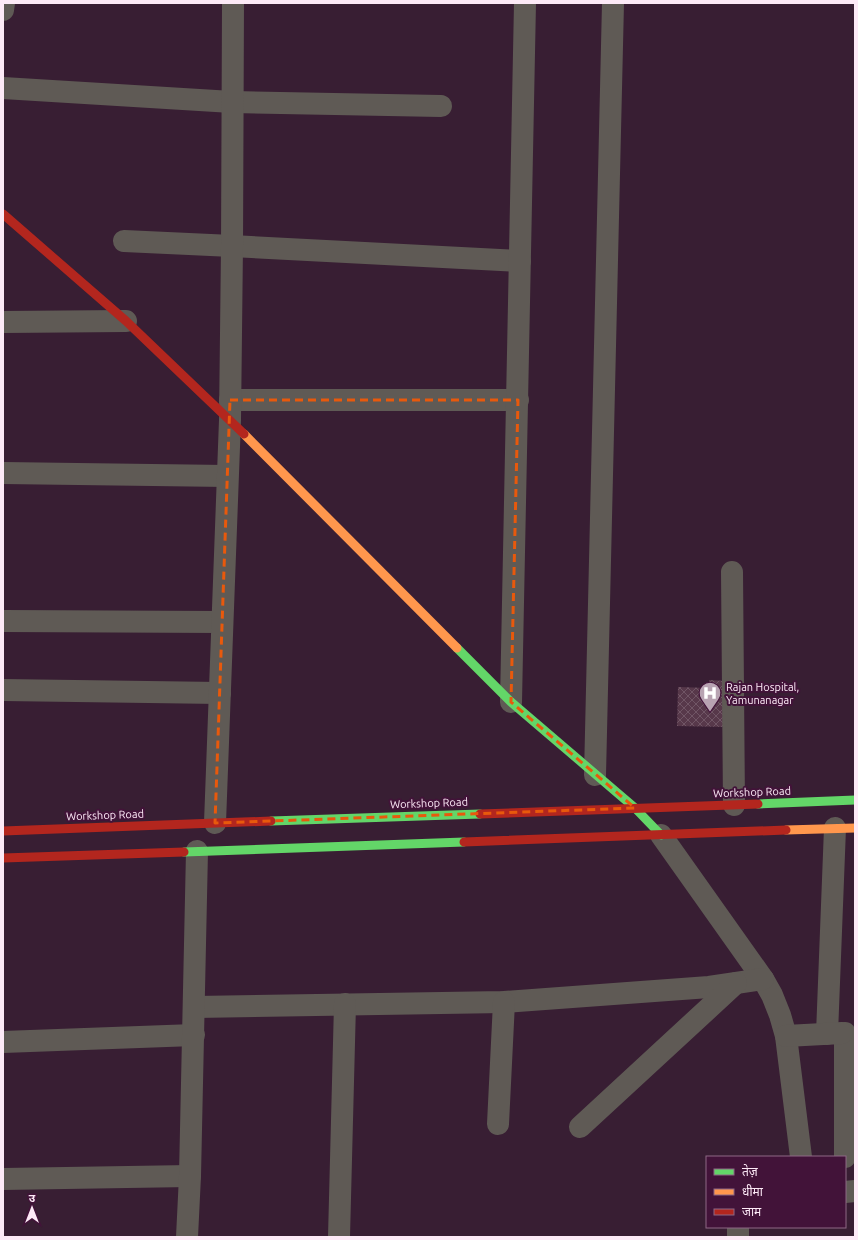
<svg xmlns="http://www.w3.org/2000/svg" width="858" height="1240" font-family="Ubuntu,'Noto Sans Devanagari',sans-serif">
  <defs>
    <pattern id="building-cross-hatch" width="8" height="8" patternUnits="userSpaceOnUse"><rect width="8" height="8" fill="#57384a"/><path d="M0 0l8 8M0 8l8-8" fill="none" stroke="#705565"/></pattern>
  </defs>
  <rect width="100%" height="100%" fill="#381e33"/>
  <path fill="url(#building-cross-hatch)" d="M709,680L726,681L725,727L677,726L678,687L709,688Z"/>
  <g fill="none" stroke-linecap="round" stroke-linejoin="round">
    <g stroke="#5f5a55" stroke-width="22">
      <path d="M3,10L4,3"/>
      <path d="M3,88L232,102L441,106"/>
      <path d="M124,241L232,246L520,261"/>
      <path d="M3,322L126,321"/>
      <path d="M230,400H518"/>
      <path d="M3,473L227,476"/>
      <path d="M732,572L734,805"/>
      <path d="M3,621L222,622"/>
      <path d="M3,690L220,693"/>
      <path d="M511,702L525,3"/>
      <path d="M595,775L613,3"/>
      <path d="M215,823L230,420L232,246L233,3"/>
      <path d="M661,835L763,979L772,995L780,1015L786,1036L801,1157"/>
      <path d="M195,1007L504,1002L709,987L763,979"/>
      <path d="M845,1033V1157"/>
      <path d="M827,1034L835,828"/>
      <path d="M786,1036L842,1033"/>
      <path d="M3,1042L194,1035"/>
      <path d="M498,1124L504,1002"/>
      <path d="M580,1127L736,983"/>
      <path d="M3,1179L190,1176"/>
      <path d="M845,1192L855,1191"/>
      <path d="M187,1237L190,1176L197,851"/>
      <path d="M339,1237L345,1004"/>
      <path d="M738,1237V1227"/>
    </g>
    <g stroke="#63d668" stroke-width="9">
      <path d="M457,648L511,702L635,808L661,835"/>
      <path d="M758,804L855,800"/>
      <path d="M271,821L480,814"/>
      <path d="M184,852L464,842"/>
    </g>
    <g stroke="#ff974d" stroke-width="9">
      <path d="M244,434L457,648"/>
      <path d="M786,830L855,828"/>
    </g>
    <g stroke="#b3261e" stroke-width="9">
      <path d="M3,214L126,321L244,434"/>
      <path d="M480,814L758,804"/>
      <path d="M3,831L271,821"/>
      <path d="M464,842L786,830"/>
      <path d="M3,858L184,852"/>
    </g>
  </g>
  <path fill="none" stroke="#e8590c" stroke-width="3" stroke-dasharray="8 5" stroke-linejoin="round" d="M230,400H518L511,702L635,808L215,823Z"/>
  <defs>
    <g id="hospital-pin" transform="scale(1.15)"><path d="M0 17L-7.5 6A9.5 9.5 0 1 1 7.5 6Z" fill="#b8a3b2" stroke="#421339"/><path d="M-5-5h3v3.5h4V-5h3V5h-3V1.5h-4V5h-3Z" fill="#fff"/></g>
  </defs>
  <g fill-rule="evenodd">
    <use href="#hospital-pin" x="710" y="693"/>
  </g>
  <g text-anchor="middle" dominant-baseline="central" stroke-width="4" stroke-linejoin="round" paint-order="stroke">
    <g font-size="11" fill="#fdeaf7" stroke="#421339" text-anchor="start">
      <text x="726" y="687">Rajan Hospital,<tspan x="726" dy="13">Yamunanagar</tspan></text>
    </g>
    <g font-size="11" fill="#fdeaf7" stroke="#421339">
      <text transform="translate(752 792) rotate(-2)">Workshop Road</text>
      <text transform="translate(429 803) rotate(-2)">Workshop Road</text>
      <text transform="translate(105 815) rotate(-2)">Workshop Road</text>
    </g>
  </g>
  <rect width="858" height="1240" fill="none" stroke="#fdeaf7" stroke-width="8"/>
  <rect x="706" y="1156" width="140" height="72" fill="#421339" stroke="#8d6985"/>
  <rect x="714" y="1169" width="20" height="6" fill="#63d668" stroke="#8d6985"/>
  <text x="742" y="1176" font-size="12" fill="#fdeaf7">तेज़</text>
  <rect x="714" y="1189" width="20" height="6" fill="#ff974d" stroke="#8d6985"/>
  <text x="742" y="1196" font-size="12" fill="#fdeaf7">धीमा</text>
  <rect x="714" y="1209" width="20" height="6" fill="#b3261e" stroke="#8d6985"/>
  <text x="742" y="1216" font-size="12" fill="#fdeaf7">जाम</text>
  <g transform="translate(32 1208)" stroke="#421339" stroke-width="3" paint-order="stroke">
  <path d="M0-3L7 15L0 10L-7 15Z" fill="#fdeaf7"/>
  <text y="-6" font-size="11" font-weight="bold" text-anchor="middle" fill="#fdeaf7">उ</text>
  </g>
</svg>
